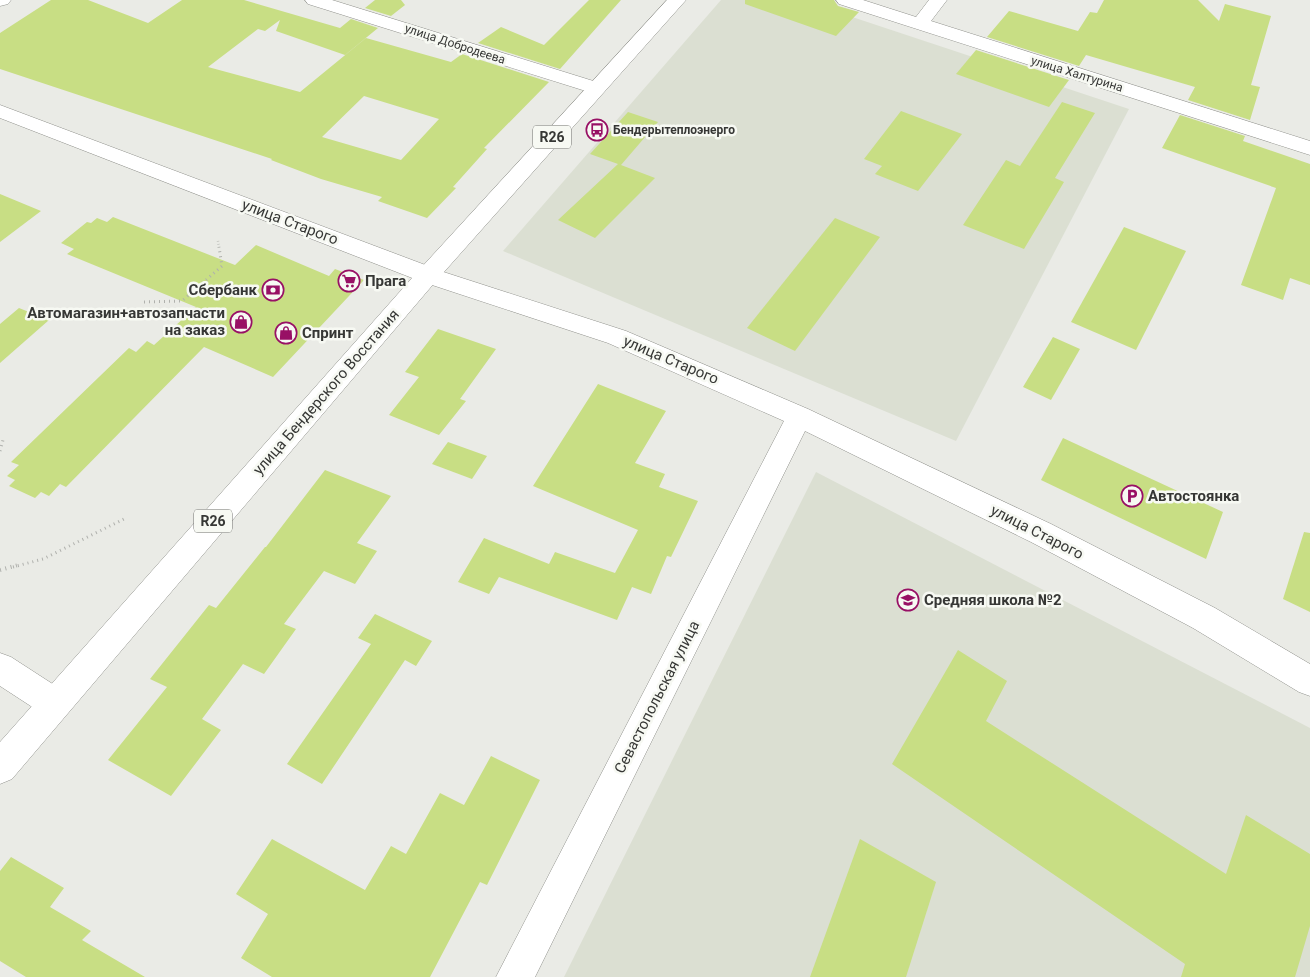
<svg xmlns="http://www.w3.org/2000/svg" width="1310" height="977" font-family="Roboto,sans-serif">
  <rect width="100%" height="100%" fill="#eaebe6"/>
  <g fill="#dbdfd2">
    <path d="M721,0H801L1129,109L956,441L503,251Z"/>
    <path d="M816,472L1310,728V977H564Z"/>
  </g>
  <g fill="#c8de84" fill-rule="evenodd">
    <path d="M51,0H88L148,23L182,0H244L340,28L351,19L378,28L345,55L276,31L280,20L265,31L258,29L208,67L300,92L366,38L451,62L462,54L549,82L484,148L487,149L453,187L456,188L427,218L378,201L382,197L321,179L271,160L272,159L0,69V33ZM364,96L439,119L401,160L322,137Z"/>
    <path d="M375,0H401L405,5L391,16L365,8Z"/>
    <path d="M589,0H621L560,69L478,43L501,27L544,45Z"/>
    <path d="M745,0H834L838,6L859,12L836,36L745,4Z"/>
    <path d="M1104,0H1198L1219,21L1225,4L1271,16L1251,85L1260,87L1250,120L1188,100L1195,87L1086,55L1079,66L987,37L1009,11L1078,31L1090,12L1097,13Z"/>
    <path d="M976,50L1069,80L1049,107L956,74Z"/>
    <path d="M1062,102L1095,113L1055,178L1064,182L1024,249L963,225L1006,160L1020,166Z"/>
    <path d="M901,111L962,134L918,191L875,174L882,166L864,159Z"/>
    <path d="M628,112L658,122L621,165L655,178L595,238L558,220L618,164L590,154Z"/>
    <path d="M1180,115L1245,136L1243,141L1310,164V285L1290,278L1283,300L1241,285L1276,188L1162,148Z"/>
    <path d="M0,194L41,211L0,242Z"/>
    <path d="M113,217L235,265L256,245L329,276L335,269L364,280L273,377L204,347L66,487L60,484L49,496L41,492L35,498L9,486L15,480L7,476L19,465L11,462L129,348L136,352L147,341L154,345L196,307L67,254L74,249L61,243L87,222L91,223L97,218L107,222Z"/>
    <path d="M835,218L880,237L795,351L747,328Z"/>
    <path d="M1124,227L1186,251L1136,350L1071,322Z"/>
    <path d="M19,308L49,320L0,363V324Z"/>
    <path d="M438,329L496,349L460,399L466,401L439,435L389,415L419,377L405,372Z"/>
    <path d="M1053,337L1080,349L1051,400L1023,387Z"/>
    <path d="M598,384L666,411L635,463L665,474L659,487L698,501L671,557L667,556L651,594L632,587L617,620L499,577L489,594L458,582L484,538L549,564L555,552L615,573L638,530L533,486Z"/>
    <path d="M1063,438L1223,512L1206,559L1041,480Z"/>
    <path d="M448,442L487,456L472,479L432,464Z"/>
    <path d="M325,470L391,496L357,543L377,551L355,584L324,571L284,624L296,629L264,674L243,664L202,719L221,730L171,796L108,760L167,687L150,679L209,605L216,608L265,547H266Z"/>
    <path d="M1304,532L1310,533V612L1283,599Z"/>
    <path d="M375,614L432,641L416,666L405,660L322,784L287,764L371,644L358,638Z"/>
    <path d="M958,650L1007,681L986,721L1226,874L1246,815L1310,854V926L1295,977H1181L1185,964L892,764Z"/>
    <path d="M491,756L540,780L487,885L480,882L430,977H272L241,958L268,914L236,894L272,839L365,890L391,846L406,854L440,793L464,805Z"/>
    <path d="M860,839L936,882L906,977H810Z"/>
    <path d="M11,857L64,888L50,907L91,931L82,940L145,977H26L0,961V871Z"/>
  </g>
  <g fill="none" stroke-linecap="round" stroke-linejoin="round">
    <g stroke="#90918c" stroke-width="1">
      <g id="street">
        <path d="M0,0H11L8,4L0,6Z"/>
        <path d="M305,0H332L603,84L606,88L603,92L596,94L589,92L308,4Z"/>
        <path d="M836,0H863L916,17L929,0H947L931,21L1310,141V155L839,4Z"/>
        <path d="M428,267L626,331L808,409L1051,524L1215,608L1310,664V696L1299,692L1193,628L1031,542L805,431L535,977H496L784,421L608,343L420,281L416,275L420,269Z"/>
        <path d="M0,653L11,657L65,692L70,703L65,714L54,719L43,714L0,686Z"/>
      </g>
    </g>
    <g stroke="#90918c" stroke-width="1">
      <path id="secondary" d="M0,105L436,269L440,275L436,281L428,283L420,281L0,118Z"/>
    </g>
    <g stroke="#90918c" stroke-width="1">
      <path id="primary" d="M667,0H686L436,281L12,779L0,784V742L420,269Z"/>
    </g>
    <path stroke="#b0b1ad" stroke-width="2.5" stroke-dasharray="0.5 2.5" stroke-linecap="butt" d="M218,241L219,248"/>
    <g stroke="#b0b1ad" stroke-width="3" stroke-dasharray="1 4" stroke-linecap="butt">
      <path d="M144,302L182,301L222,266L219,247"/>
      <path d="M0,451L3,440"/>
      <path d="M13,567L43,559L124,519"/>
    </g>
    <path stroke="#b0b1ad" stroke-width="4" stroke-dasharray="1 4.5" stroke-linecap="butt" d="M0,570L18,565"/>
    <use href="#street" fill="#fff" fill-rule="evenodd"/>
    <use href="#secondary" fill="#fff" fill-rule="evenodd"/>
    <use href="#primary" fill="#fff" fill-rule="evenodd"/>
  </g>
  <defs>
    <g id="bus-ring" transform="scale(1.125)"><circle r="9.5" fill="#f7f9f3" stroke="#981065" stroke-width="1.5"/><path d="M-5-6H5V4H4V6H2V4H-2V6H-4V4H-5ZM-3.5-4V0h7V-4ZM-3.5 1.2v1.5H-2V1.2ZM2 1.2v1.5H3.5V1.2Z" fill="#981065"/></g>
    <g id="supermarket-ring" transform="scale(1.125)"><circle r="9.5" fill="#f7f9f3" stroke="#981065" stroke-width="1.5"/><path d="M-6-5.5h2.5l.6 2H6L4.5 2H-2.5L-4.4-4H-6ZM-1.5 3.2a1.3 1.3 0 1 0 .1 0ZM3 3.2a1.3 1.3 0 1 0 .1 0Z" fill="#981065"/></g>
    <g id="bank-ring" transform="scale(1.125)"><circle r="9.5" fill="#f7f9f3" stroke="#981065" stroke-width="1.5"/><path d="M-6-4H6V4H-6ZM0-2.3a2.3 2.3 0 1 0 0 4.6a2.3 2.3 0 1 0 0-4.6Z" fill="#981065"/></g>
    <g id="shop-ring" transform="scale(1.125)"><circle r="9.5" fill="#f7f9f3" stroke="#981065" stroke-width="1.5"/><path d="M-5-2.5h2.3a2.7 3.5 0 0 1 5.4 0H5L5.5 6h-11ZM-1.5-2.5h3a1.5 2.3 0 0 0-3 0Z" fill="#981065"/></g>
    <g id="parking-ring" transform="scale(1.125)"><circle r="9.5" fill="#f7f9f3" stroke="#981065" stroke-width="1.5"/><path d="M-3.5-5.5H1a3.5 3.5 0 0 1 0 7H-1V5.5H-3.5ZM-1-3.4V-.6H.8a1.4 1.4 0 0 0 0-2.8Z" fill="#981065"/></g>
    <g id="school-ring" transform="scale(1.125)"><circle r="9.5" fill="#f7f9f3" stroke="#981065" stroke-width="1.5"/><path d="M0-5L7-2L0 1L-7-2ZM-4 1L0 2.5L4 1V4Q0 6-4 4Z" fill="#981065"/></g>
  </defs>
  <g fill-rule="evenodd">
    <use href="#bus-ring" x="597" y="130"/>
    <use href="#supermarket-ring" x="349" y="281"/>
    <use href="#bank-ring" x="273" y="290"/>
    <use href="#shop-ring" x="241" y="322"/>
    <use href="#shop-ring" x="286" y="333"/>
    <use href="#parking-ring" x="1132" y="496"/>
    <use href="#school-ring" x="908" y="600"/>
  </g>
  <g text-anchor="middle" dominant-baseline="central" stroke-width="5" stroke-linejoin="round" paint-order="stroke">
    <g font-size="12" fill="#363735" stroke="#f7f9f3">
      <text transform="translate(455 44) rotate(18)">улица Добродеева</text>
      <text transform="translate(1077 74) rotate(17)">улица Халтурина</text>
    </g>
    <g font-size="12" font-weight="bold" fill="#363735" stroke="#f7f9f3" text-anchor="start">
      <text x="613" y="130">Бендерытеплоэнерго</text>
    </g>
    <g fill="#f7f9f3" stroke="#70716e" stroke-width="1">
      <rect x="533" y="125.5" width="38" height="23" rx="4"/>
      <rect x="194" y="509.5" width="38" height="23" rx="4"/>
    </g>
    <g font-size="14" font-weight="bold" fill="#363735">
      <text x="552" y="137">R26</text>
      <text x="213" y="521">R26</text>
    </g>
    <g font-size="15" fill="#363735" stroke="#f7f9f3">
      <text transform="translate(290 222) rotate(21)">улица Старого</text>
      <text transform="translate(671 360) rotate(23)">улица Старого</text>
      <text transform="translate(326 392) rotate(-49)">улица Бендерского Восстания</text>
      <text transform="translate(1037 532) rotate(27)">улица Старого</text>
      <text transform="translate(657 697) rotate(-63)">Севастопольская улица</text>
    </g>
    <g font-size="15" font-weight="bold" fill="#363735" stroke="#f7f9f3" text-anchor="start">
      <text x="365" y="281">Прага</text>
      <text x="257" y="290" text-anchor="end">Сбербанк</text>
      <text x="225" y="313" text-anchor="end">Автомагазин+автозапчасти<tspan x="225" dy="17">на заказ</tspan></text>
      <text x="302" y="333">Спринт</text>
      <text x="1148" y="496">Автостоянка</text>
      <text x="924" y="600">Средняя школа №2</text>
    </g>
  </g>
</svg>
